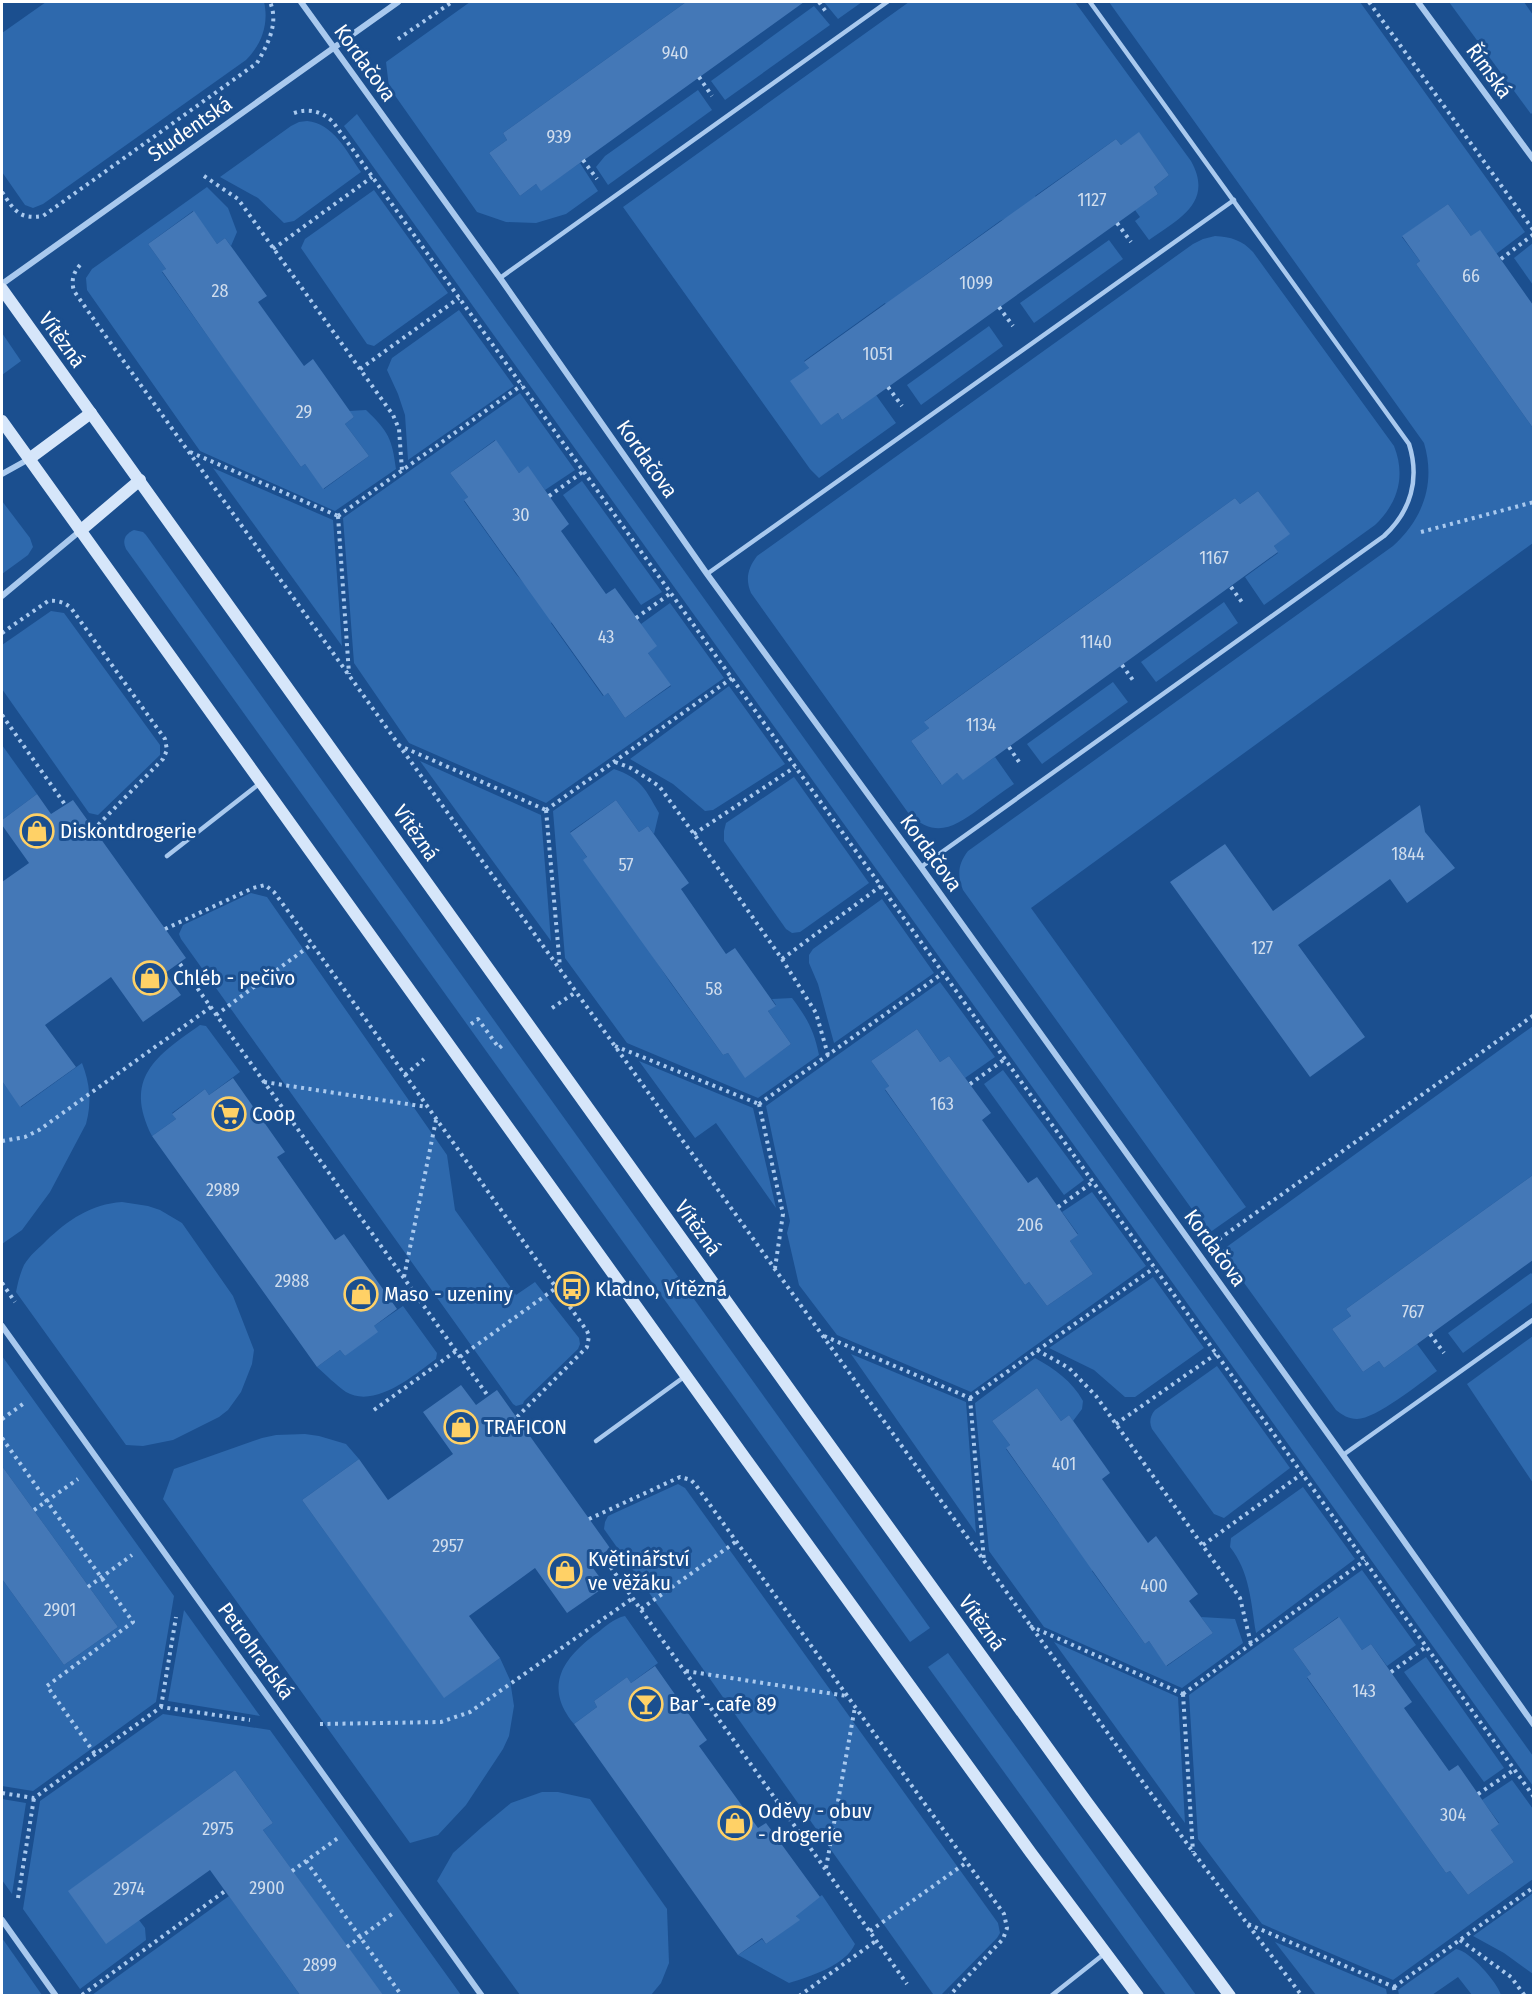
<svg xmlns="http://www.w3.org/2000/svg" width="1535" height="1997" font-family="'Fira Sans Condensed',sans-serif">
  <rect width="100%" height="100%" fill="#1b4f8f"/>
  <g fill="#2e69ad">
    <path d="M46,2H264C269,23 262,44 246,60L43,204L33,208L25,205L2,172V33Z"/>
    <path d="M470,2H686L503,133L507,140L489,153L520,196L536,184L541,190L580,163L598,191L566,214L536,223L506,222L477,212L389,87L386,62Z"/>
    <path d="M824,2H862L838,19Z"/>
    <path d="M909,2H1075L1191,161C1214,202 1179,219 1149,240L1135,221L1140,217L1135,210L1158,194L1154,187L1169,175L1139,133L1121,145L1116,139L1035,196L1039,203L1000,221L920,279L890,310L885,303L804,361L809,368L821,424L838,413L842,420L876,395L896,423L819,478L810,469L623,207Z"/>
    <path d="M1109,2H1360L1525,232L1496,254L1471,236L1448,204L1402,237L1420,261L1416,264L1533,428V543L1031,908L1246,1207L1209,1233L963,890C957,875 958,864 968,851L1393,546C1423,519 1436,483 1424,443Z"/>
    <path d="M1449,2H1524L1533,15V112L1531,114Z"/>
    <path d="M814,6L830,25L725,100L711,81Z"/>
    <path d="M698,90L712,110L608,185L596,167L605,156Z"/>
    <path d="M357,114L1533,1756V1786L344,126Z"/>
    <path d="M307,121C333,123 347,152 361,172L294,221L284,223L258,198L220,177L291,126L299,122Z"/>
    <path d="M207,187L228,208L237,232L231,246L225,238L217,244L193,211L148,244L166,269L162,272L301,467L305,464L324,489L369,456L345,424L354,417L349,411L366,410C389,432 392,439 396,469L335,511L200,451L87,290L86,278L92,269Z"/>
    <path d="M374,190L448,293L374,346L367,344L301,248L305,239Z"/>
    <path d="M1215,236C1231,237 1242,240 1253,252L1394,446C1406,476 1398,503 1375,525L1264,605L1245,577L1278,553L1274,546L1289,534L1258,491L1240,504L1235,498L925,721L929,728L911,741L941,784L957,773L963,779L995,757L1014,784C1002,792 991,800 979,809C954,827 936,839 909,814L751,593C745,579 748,568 757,556L1193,244L1203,239Z"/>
    <path d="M1109,240L1123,259L1034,323L1020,303Z"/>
    <path d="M1533,243V285L1514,258Z"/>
    <path d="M459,310L514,386L408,460L405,415L398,394L387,370L392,358Z"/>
    <path d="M989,326L1003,346L921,405L907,385Z"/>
    <path d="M2,333L21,361L2,375Z"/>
    <path d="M520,393L575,470L545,490L528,467L519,473L495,440L450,473L468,497L464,501L516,574L555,619L551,623L603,696L608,693L625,718L671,686L648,653L641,624L670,603L724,678L546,803L409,743L354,663L343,518Z"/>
    <path d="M213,468L333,520L342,646Z"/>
    <path d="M582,481L662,592L641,605L563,495Z"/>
    <path d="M2,501L30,538L33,547L28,555L2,574Z"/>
    <path d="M134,530L143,532L146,535L930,1628L910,1642L126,549C122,540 125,534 134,530Z"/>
    <path d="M1224,602L1238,623L1156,682L1141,662Z"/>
    <path d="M51,611L64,613L160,745V755L98,815L89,813L2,689V645Z"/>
    <path d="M1113,682L1128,702L1042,764L1027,744Z"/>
    <path d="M729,686L785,764L713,810L705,811L673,784L630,759Z"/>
    <path d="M2,745L37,794L2,820Z"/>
    <path d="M420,761L541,815L551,941Z"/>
    <path d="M614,769C641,778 646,790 659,813L654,834L648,826L639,832L616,800L570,832L670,982L723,1055L728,1053L745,1077L791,1044L768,1011L776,1005L772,999L792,998C807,1018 814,1030 819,1055L758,1098L627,1043L565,958L553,811Z"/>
    <path d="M794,777L869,883L800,932L792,933L786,929L724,841V831L726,823Z"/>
    <path d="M251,893L267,897L447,1155L455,1210L516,1295L535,1282L579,1338L580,1344L578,1349L524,1401L523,1404L516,1406L513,1404L181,939L179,934L183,925Z"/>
    <path d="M882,899L934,973L834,1043L818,984L809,963V955L813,949Z"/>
    <path d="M940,982L995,1057L965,1078L949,1056L940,1062L917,1029L871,1061L889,1086L885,1090L1025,1285L1029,1282L1047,1306L1093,1274L1070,1241L1078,1234L1062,1212L1092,1192L1146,1266L971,1392L837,1335L799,1285L787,1233L790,1221L766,1106Z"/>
    <path d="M200,1025L206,1026L240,1072L209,1095L205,1089L172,1113L176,1119L152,1136C123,1078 156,1056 200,1025Z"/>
    <path d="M1533,1026V1175L1346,1309L1351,1316L1332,1329L1363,1372L1379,1361L1384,1368L1417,1344L1437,1371C1420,1383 1376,1419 1357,1419C1349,1419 1342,1415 1336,1410L1221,1251Z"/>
    <path d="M639,1061L753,1108L776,1208L716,1123L695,1138Z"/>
    <path d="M82,1063C90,1084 92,1102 86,1124L50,1192L22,1230L2,1244V1081L21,1107Z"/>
    <path d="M1003,1070L1084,1180L1064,1195L984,1084Z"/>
    <path d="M122,1202L148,1206L160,1210L182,1223L233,1296L254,1350L252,1364L241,1392L228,1410L219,1417L173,1440L143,1446L126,1445L16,1292C18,1282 20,1274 24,1265C30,1255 38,1249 46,1241C68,1220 91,1204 122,1202Z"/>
    <path d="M1531,1273L1533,1275V1302L1463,1353L1448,1333Z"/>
    <path d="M1153,1277L1204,1348L1135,1397H1125L1094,1370L1049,1348Z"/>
    <path d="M403,1306L437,1353L436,1359C414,1375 375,1409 346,1392C336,1385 326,1375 317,1367L340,1350L345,1356L374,1326Z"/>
    <path d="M1533,1336V1483L1467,1384Z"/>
    <path d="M851,1354L966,1402L976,1533Z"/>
    <path d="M2,1356L174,1596L156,1702L33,1791L2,1786V1579L64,1665L118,1627L2,1466Z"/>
    <path d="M1035,1358C1055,1369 1072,1381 1083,1401L1082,1409L1073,1421L1069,1415L1061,1421L1037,1388L992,1421L1010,1445L1006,1449L1058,1522L1096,1567L1092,1571L1145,1644L1149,1641L1167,1666L1213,1633L1201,1617L1235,1619L1243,1643L1182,1688L1044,1627L989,1551L975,1403Z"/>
    <path d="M1217,1366L1290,1468L1224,1518L1214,1514L1152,1429C1149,1422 1150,1416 1155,1410Z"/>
    <path d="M305,1434L319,1436L346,1444L359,1459L302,1500L444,1697L500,1658L510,1680L514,1706L509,1736L503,1749L466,1805L438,1835L410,1843L163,1499L174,1469L262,1438L276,1435Z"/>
    <path d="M678,1484L685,1488L998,1923L1000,1933L997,1938L942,1994H933L604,1529L605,1522L608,1516Z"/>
    <path d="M1303,1487L1355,1559L1256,1633C1251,1603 1250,1572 1230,1547L1231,1538Z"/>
    <path d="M1362,1570L1416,1645L1387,1666L1371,1644L1362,1650L1338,1617L1293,1649L1311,1674L1307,1678L1446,1873L1450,1871L1468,1895L1514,1862L1491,1830L1499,1823L1482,1800L1512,1780L1533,1809V1879L1393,1980L1262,1924L1198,1839L1189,1695Z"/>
    <path d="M184,1610L260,1716L168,1701Z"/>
    <path d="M625,1616L658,1663L631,1683L627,1677L594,1701L597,1707L574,1724C543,1686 563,1658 597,1633C605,1627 614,1618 625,1616Z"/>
    <path d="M1054,1642L1178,1697L1185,1823Z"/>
    <path d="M948,1653L1196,1995H1166L1145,1967L928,1667Z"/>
    <path d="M1426,1657L1504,1768L1484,1782L1404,1672Z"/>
    <path d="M163,1714L270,1730L461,1995H382L263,1830L273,1823L235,1770L69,1891L139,1920L145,1928L146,1940L80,1989L23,1909L40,1801Z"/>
    <path d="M542,1792H558L590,1799L667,1909L669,1963L661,1983L651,1995H520L437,1881L453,1853L482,1827L511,1803Z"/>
    <path d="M2,1799L26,1803L12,1894L2,1880Z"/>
    <path d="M1533,1893V1974L1504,1953L1473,1936Z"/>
    <path d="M822,1895L855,1944C846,1965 809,1977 789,1983L738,1955L762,1939L766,1944L799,1920L795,1914Z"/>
    <path d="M229,1896L300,1995H92Z"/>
    <path d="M2,1938L42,1995H2Z"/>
    <path d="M1275,1942L1386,1989L1387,1995H1316Z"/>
    <path d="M1456,1949C1470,1951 1497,1982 1501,1995H1472L1458,1977L1432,1995H1399L1398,1990Z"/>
  </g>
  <g fill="#4478b7">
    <path d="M686,2H804L541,191L536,184L520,196L489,153L507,140L503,133Z"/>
    <path d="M1139,132L1169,175L1154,187L1158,194L842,420L838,413L821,425L790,381L809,368L804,362L1116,139L1121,145Z"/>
    <path d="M1448,204L1471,236L1480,230L1533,305V428L1416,264L1420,261L1402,236Z"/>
    <path d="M194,211L217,244L225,238L267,296L258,302L304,366L313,359L354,417L345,424L369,456L323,489L305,464L301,467L230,368L162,271L166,269L148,244Z"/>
    <path d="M496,440L519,473L528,466L569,524L561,531L606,594L615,588L657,646L648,653L671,685L625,718L608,693L604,696L464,500L468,497L450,473Z"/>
    <path d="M1258,491L1290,534L1274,546L1278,552L963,780L957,773L942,785L911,741L929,728L924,722L1235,498L1240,504Z"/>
    <path d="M37,794L51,814L73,800L186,958L165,973L181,995L143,1022L111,977L45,1025L76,1067L20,1107L2,1081V882L29,863L2,825V820Z"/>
    <path d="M616,800L639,832L648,826L689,883L681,889L726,954L735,948L776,1006L768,1011L791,1044L745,1078L728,1053L723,1055L583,860L587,857L570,833Z"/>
    <path d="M1420,805L1425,832L1455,868L1407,903L1390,879L1298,945L1365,1037L1310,1077L1170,882L1225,844L1273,911Z"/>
    <path d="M917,1029L940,1062L949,1056L991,1113L982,1120L1028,1183L1037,1177L1078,1235L1070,1241L1093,1274L1047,1306L1029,1282L1025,1285L938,1164L885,1089L889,1086L871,1061Z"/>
    <path d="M233,1078L285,1152L277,1157L335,1240L344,1234L397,1309L374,1326L378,1332L345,1356L340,1350L317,1367L152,1136L176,1119L172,1114L205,1089L209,1095Z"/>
    <path d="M1533,1175V1260L1384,1368L1379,1361L1363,1372L1332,1329L1351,1316L1346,1309Z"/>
    <path d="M461,1385L476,1405L497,1390L610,1548L590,1564L606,1586L567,1613L535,1568L469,1616L500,1658L444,1698L302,1500L359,1459L388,1500L453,1454L423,1412Z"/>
    <path d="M1037,1388L1061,1421L1069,1415L1110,1473L1102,1479L1148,1543L1156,1536L1198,1594L1189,1601L1213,1633L1166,1666L1149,1641L1145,1644L1092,1570L1006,1448L1010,1445L992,1421Z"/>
    <path d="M2,1466L118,1627L64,1665L2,1579Z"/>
    <path d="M1339,1617L1362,1650L1371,1644L1412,1702L1404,1708L1449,1771L1458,1765L1499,1824L1491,1830L1514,1862L1468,1895L1450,1871L1446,1873L1373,1771L1307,1677L1311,1674L1293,1649Z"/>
    <path d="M655,1666L707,1740L699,1746L758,1828L766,1823L820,1897L796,1916L800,1920L766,1944L762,1938L738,1955L574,1724L597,1707L594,1701L627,1677L631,1683Z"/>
    <path d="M235,1770L273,1823L263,1830L383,1995H300L210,1870L106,1944L68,1891Z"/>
  </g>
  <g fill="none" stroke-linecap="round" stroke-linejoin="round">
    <g stroke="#a9c9ee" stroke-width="4" stroke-dasharray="3 4.5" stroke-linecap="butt">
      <path d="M819,2L827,13"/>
      <path d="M1369,2L1534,231"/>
      <path d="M398,39L452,2"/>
      <path d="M699,77L712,96"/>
      <path d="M294,113C308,108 322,111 333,122L1534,1797"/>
      <path d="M583,160L597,179"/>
      <path d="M204,176L238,199L393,415L399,429L402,470"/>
      <path d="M2,192C14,210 19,220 43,216L257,63C268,44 279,23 270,2"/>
      <path d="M1117,223L1131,242"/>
      <path d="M273,249L372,177"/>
      <path d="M1501,259L1534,234"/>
      <path d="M80,265C73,273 71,281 74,291L97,324L1193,1852L1302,1996"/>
      <path d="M999,307L1013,326"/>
      <path d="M360,369L459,298"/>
      <path d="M888,387L902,406"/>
      <path d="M190,452L338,516"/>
      <path d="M549,496L584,471"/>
      <path d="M338,516L522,385"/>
      <path d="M338,516L349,674"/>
      <path d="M1421,532L1534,502"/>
      <path d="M1231,587L1244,605"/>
      <path d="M636,618L671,593"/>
      <path d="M2,633L48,601C57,600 64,602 71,608L165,739L167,750L163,759L94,829"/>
      <path d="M1122,665L1135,683"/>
      <path d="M2,715L66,806"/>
      <path d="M398,745L546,810"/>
      <path d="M1009,747L1021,765"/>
      <path d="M615,762L631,768L659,786L694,834L782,959L816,1013L828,1055"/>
      <path d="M546,810L732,678"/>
      <path d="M546,810L560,967"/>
      <path d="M694,834L795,767"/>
      <path d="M165,929L253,888L265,885L274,892L312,944L587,1331L589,1336L587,1347L516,1418"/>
      <path d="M782,959L881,886"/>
      <path d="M180,964L488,1396"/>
      <path d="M552,1008L576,992"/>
      <path d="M216,1015L312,944"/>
      <path d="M471,1024L478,1019L499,1048L505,1043"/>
      <path d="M615,1046L759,1104"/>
      <path d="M405,1075L424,1059"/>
      <path d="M264,1082L427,1107"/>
      <path d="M970,1084L1005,1059"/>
      <path d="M759,1104L943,973"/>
      <path d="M759,1104L783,1214L775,1268"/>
      <path d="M2,1141L25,1137L39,1130L211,1007"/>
      <path d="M1058,1207L1093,1182"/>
      <path d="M1219,1239L1534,1015"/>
      <path d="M404,1277L436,1120"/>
      <path d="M2,1283L15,1302"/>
      <path d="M1430,1334L1444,1353"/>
      <path d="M824,1336L970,1398"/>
      <path d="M1037,1350L1069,1368L1096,1396L1240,1598L1251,1644"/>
      <path d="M460,1357L556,1288"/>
      <path d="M970,1398L1154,1268"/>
      <path d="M970,1398L984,1561"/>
      <path d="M374,1410L456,1351"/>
      <path d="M2,1419L23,1404"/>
      <path d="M1116,1424L1216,1354"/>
      <path d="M2,1438L133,1622L47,1686L95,1754"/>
      <path d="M34,1510L78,1479"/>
      <path d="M589,1519L680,1477L691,1480L695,1484L1004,1914L1007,1928L1003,1939L949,1996"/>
      <path d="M1203,1545L1303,1473"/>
      <path d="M602,1555L907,1984"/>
      <path d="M88,1587L132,1555"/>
      <path d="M641,1609L737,1541"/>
      <path d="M1030,1626L1183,1694"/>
      <path d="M686,1671L847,1696"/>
      <path d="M1391,1672L1426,1647"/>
      <path d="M1183,1694L1365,1560"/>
      <path d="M1183,1694L1193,1852"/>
      <path d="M161,1707L176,1617"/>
      <path d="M320,1724L441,1722L470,1712L633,1598"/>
      <path d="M2,1793L34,1798L161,1707L250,1720"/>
      <path d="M1478,1794L1514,1770"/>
      <path d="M306,1861L402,1996"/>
      <path d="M826,1868L855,1707"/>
      <path d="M292,1871L338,1838"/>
      <path d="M18,1898L34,1798"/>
      <path d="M1248,1924L1394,1987"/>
      <path d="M870,1931L967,1862"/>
      <path d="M1460,1940L1511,1977L1525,1996"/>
      <path d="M347,1947L392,1914"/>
      <path d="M1394,1987L1534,1887"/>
      <path d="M1394,1987L1395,1996"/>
      <path d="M82,1995L225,1891"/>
      <path d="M799,1996L877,1940"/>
    </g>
    <g stroke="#a9c9ee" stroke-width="4.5">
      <path d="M500,278L887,2"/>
      <path d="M707,574L1234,200"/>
      <path d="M167,856L259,784"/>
      <path d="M921,867L1384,536C1411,511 1420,479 1409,444L1090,2"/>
      <path d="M596,1441L684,1377"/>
      <path d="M1343,1455L1534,1319"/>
      <path d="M1051,1996L1104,1954"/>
    </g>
    <g stroke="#a9c9ee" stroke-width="6">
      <path d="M301,2L500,278L707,574L921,867L1343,1455L1534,1725"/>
      <path d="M1418,2L1534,160"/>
      <path d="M2,284L398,2"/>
      <path d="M2,474L29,459"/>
      <path d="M2,596L80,531"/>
      <path d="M2,1326L482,1996"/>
      <path d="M2,1920L56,1996"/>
    </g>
    <g stroke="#d6e6fa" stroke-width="12">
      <path d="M2,289L805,1411L1086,1801L1230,1996"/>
      <path d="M2,421L745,1458L1031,1853L1138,1996"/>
      <path d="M29,459L91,413"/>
      <path d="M80,531L140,480"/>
    </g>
  </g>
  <defs>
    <g id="shop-ring" transform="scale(1.725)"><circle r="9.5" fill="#1b4f8f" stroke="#ffd166" stroke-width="1.5"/><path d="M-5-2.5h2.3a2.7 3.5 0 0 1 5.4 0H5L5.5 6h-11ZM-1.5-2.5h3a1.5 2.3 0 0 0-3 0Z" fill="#ffd166"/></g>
    <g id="supermarket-ring" transform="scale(1.725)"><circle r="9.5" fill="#1b4f8f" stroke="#ffd166" stroke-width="1.5"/><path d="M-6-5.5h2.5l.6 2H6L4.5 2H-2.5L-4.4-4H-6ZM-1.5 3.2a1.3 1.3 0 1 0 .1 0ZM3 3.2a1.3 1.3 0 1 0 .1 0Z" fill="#ffd166"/></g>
    <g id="bus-ring" transform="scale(1.725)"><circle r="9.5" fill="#1b4f8f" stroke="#ffd166" stroke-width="1.5"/><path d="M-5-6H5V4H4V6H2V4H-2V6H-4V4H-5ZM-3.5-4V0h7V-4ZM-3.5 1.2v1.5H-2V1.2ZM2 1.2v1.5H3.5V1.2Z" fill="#ffd166"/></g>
    <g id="bar-ring" transform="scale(1.725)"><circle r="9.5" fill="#1b4f8f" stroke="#ffd166" stroke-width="1.5"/><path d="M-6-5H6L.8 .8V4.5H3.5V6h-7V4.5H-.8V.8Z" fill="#ffd166"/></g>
  </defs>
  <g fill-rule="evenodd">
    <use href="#shop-ring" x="37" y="831"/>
    <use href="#shop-ring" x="150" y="978"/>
    <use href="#supermarket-ring" x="229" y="1114"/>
    <use href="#bus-ring" x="572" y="1289"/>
    <use href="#shop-ring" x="361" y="1294"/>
    <use href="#shop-ring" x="461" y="1427"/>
    <use href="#shop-ring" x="565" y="1571"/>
    <use href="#bar-ring" x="646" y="1704"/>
    <use href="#shop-ring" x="735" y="1823"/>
  </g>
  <g text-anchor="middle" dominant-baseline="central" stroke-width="6" stroke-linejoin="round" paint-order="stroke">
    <g font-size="18" fill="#d0dded">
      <text x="675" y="53">940</text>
      <text x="559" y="137">939</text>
      <text x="1092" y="200">1127</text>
      <text x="1471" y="276">66</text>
      <text x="976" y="283">1099</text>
      <text x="220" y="291">28</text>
      <text x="878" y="354">1051</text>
      <text x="304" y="412">29</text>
      <text x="521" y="515">30</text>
      <text x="1214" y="558">1167</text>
      <text x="606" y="637">43</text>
      <text x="1096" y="642">1140</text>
      <text x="981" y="725">1134</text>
      <text x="1408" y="854">1844</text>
      <text x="626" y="865">57</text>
      <text x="1262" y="948">127</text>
      <text x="714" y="989">58</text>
      <text x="942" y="1104">163</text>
      <text x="223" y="1190">2989</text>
      <text x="1030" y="1225">206</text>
      <text x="292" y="1281">2988</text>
      <text x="1413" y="1312">767</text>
      <text x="1064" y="1464">401</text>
      <text x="448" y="1546">2957</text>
      <text x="1154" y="1586">400</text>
      <text x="60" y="1610">2901</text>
      <text x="1364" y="1691">143</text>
      <text x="1453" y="1815">304</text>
      <text x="218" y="1829">2975</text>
      <text x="267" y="1888">2900</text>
      <text x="129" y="1889">2974</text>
      <text x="320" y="1965">2899</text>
    </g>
    <g font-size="21" fill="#fff" stroke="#1b4f8f">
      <text transform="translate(365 63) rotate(54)">Kordačova</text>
      <text transform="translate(1489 71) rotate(54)">Římská</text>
      <text transform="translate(190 129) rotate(-35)">Studentská</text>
      <text transform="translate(62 340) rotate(54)">Vítězná</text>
      <text transform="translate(647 459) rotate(55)">Kordačova</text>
      <text transform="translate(416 833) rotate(55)">Vítězná</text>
      <text transform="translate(931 853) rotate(54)">Kordačova</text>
      <text transform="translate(698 1228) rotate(54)">Vítězná</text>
      <text transform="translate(1215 1248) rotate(54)">Kordačova</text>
      <text transform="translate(982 1623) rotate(54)">Vítězná</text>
      <text transform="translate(256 1651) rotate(54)">Petrohradská</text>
    </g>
    <g font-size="21" fill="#fff" stroke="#1b4f8f" text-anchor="start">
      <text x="60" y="831">Diskontdrogerie</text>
      <text x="173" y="978">Chléb - pečivo</text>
      <text x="252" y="1114">Coop</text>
      <text x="595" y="1289">Kladno, Vítězná</text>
      <text x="384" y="1294">Maso - uzeniny</text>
      <text x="484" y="1427">TRAFICON</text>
      <text x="588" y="1559">Květinářství<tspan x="588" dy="24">ve věžáku</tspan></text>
      <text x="669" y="1704">Bar - cafe 89</text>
      <text x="758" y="1811">Oděvy - obuv<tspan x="758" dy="24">- drogerie</tspan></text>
    </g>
  </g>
  <rect width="1535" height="1997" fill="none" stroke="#ffffff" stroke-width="6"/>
</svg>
